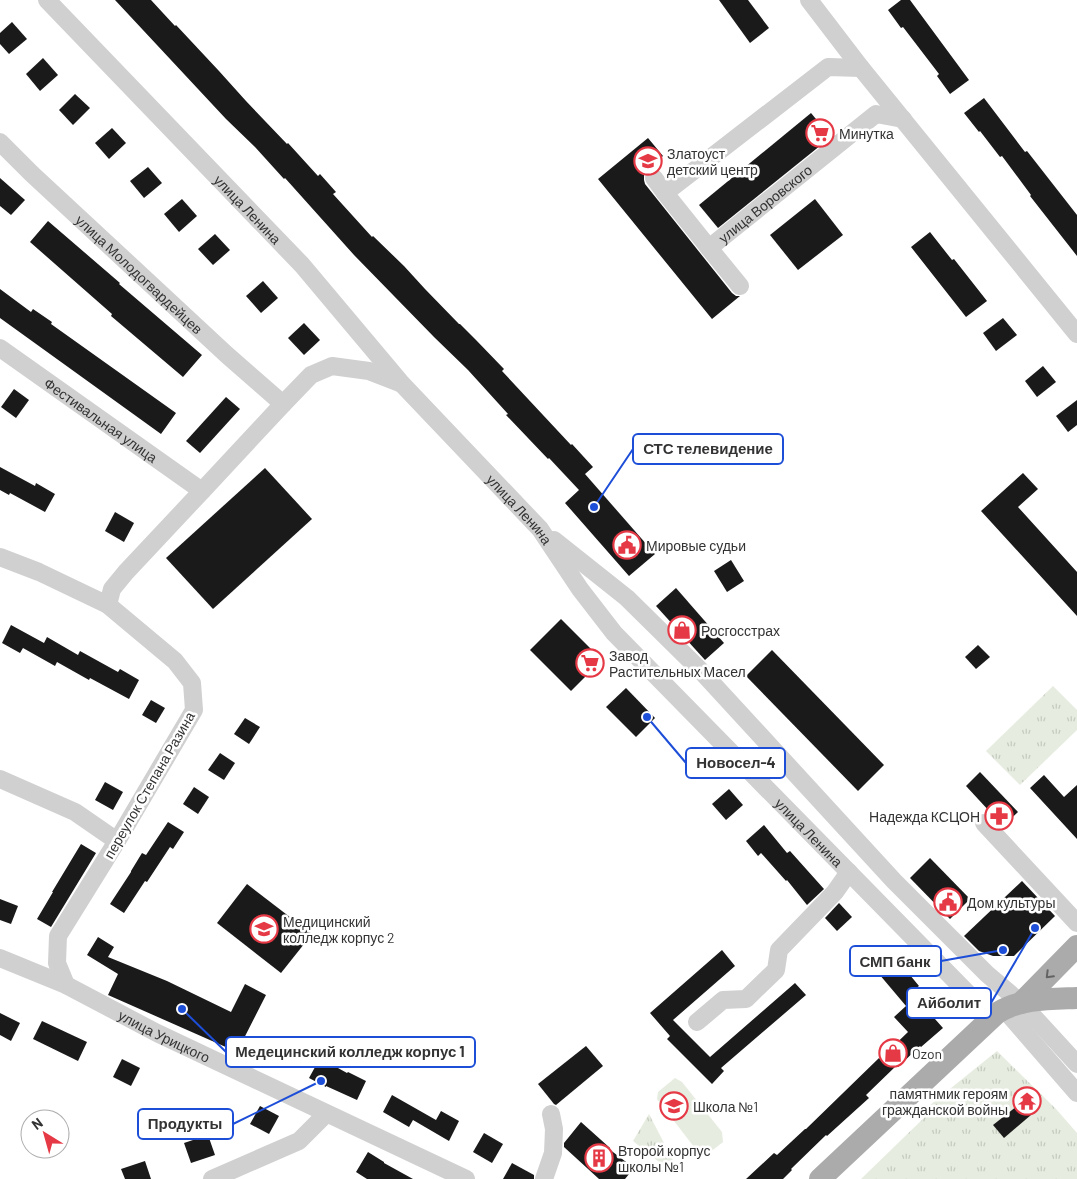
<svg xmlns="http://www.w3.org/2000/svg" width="1077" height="1179" font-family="Barlow,sans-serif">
  <defs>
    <pattern id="grass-tufts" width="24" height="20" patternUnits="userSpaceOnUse" patternTransform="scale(1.25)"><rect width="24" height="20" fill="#e6ecdf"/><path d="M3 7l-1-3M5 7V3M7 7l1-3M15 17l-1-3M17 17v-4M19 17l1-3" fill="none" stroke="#c6cbc0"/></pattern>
  </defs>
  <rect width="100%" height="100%" fill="#fff"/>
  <g fill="url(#grass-tufts)">
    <path d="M1053,686L1077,710V730L1020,785L986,751Z"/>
    <path d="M997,1051L1056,1109L1077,1133V1179H861L928,1114L930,1105Z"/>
    <path d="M649,1114L679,1172L674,1174L633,1141Z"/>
  </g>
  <path fill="#e6ecdf" d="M675,1078L682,1082L722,1132L723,1142L709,1153L698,1152L657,1099L658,1092Z"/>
  <g fill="#1a1a1a">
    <path d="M115,0H151L175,26L176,25L219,71L246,101L287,144L288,143L318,176L320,174L336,192L333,194L372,237L373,236L404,266L425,289L459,324H460L476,340L504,369L502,371L571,445L572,444L593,467L585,474L655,554L629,576L565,503L579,490L549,458L548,459L506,415L508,414L468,370L434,337L354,255L285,178L284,179L255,147L226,119Z"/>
    <path d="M719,0H748L769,28L750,43Z"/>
    <path d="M901,0H910L969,80L950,94L937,76L939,74L903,27L901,28L888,10Z"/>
    <path d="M12,22L27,39L9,54L0,44V33Z"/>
    <path d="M43,58L58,75L40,91L26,74Z"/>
    <path d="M75,94L90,108L73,125L59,110Z"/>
    <path d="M984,98L1025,152L1027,151L1077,215V256L1030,196L1031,195L1002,156L1000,157L980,131L979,132L964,113Z"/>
    <path d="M811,113L831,137L718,228L699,205Z"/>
    <path d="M112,128L126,143L109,159L95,143Z"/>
    <path d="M648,138L663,156L642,173L644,175V180L645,184L732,293L736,296H740L712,319L598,179Z"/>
    <path d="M148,167L162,183L144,198L130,181Z"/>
    <path d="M0,178L25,200L11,215L0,206Z"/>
    <path d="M182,199L197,216L179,232L164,214Z"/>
    <path d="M815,199L843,235L798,270L770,235Z"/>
    <path d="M48,221L120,283L119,284L202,355L183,377L111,316L112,314L30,242Z"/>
    <path d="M930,232L952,260L954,259L987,301L966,317L911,247Z"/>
    <path d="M215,234L230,250L213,265L198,249Z"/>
    <path d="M263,281L278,298L261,313L246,296Z"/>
    <path d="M0,289L31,312L33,309L52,322L51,324L176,413L161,434L0,318Z"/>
    <path d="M1003,318L1017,335L996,351L983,333Z"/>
    <path d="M304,323L320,340L304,355L288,338Z"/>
    <path d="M1043,366L1056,382L1037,397L1025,381Z"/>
    <path d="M14,389L29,400L16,418L1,407Z"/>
    <path d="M226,397L240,409L200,453L186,441Z"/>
    <path d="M1077,400V425L1068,432L1056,416Z"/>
    <path d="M0,467L35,486L36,483L55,494L45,512L10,493L9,495L0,490Z"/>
    <path d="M265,468L312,519L213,609L166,558Z"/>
    <path d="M1023,473L1038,489L1018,507L1077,572V616L981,511Z"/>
    <path d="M115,512L134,523L124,542L105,531Z"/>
    <path d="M731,560L744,581L727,592L714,571Z"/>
    <path d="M676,588L724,643L705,660L656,606Z"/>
    <path d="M561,619L602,660L571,691L530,650Z"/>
    <path d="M11,625L44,643L47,637L78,655L80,651L118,672L120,669L139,680L129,699L90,678L89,680L57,662L55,666L23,648L20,653L2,643Z"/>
    <path d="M978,645L990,657L976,669L965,657Z"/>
    <path d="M772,650L884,765L858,791L746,676Z"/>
    <path d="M626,688L655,718L636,737L606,707Z"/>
    <path d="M151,700L165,708L156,723L142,715Z"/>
    <path d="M245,718L260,727L249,744L234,734Z"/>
    <path d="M220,753L235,763L224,780L208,770Z"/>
    <path d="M980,772L1018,812L1003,826L966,786Z"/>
    <path d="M1044,775L1064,797L1077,785V839L1030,788Z"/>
    <path d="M105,782L123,792L113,810L95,800Z"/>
    <path d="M194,787L209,797L198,814L183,804Z"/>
    <path d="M729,789L743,805L726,820L712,804Z"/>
    <path d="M168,822L184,832L173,849L170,847L147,882L145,881L124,913L110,904L131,872V871L142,853L146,855Z"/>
    <path d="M764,825L787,853L790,851L824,889L807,905L787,880L786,881L761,853L758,856L746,841Z"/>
    <path d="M81,844L96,853L51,927L37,919L53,892H52Z"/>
    <path d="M930,858L970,899L950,919L910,878Z"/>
    <path d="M1022,881L1055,916L1014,956H993L979,951L964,936Z"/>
    <path d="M247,884L312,934L281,973L217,923Z"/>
    <path d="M0,899L18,906L11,924L0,920Z"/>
    <path d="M839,903L852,917L837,931L825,918Z"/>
    <path d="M98,937L114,947L108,957L167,981L231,1012L245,984L266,995L237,1052L108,995L118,974L87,955Z"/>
    <path d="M879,945L903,971L905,969L919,986L911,992L943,1028L921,1047L920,1046L898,1067L896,1066L866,1095L869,1098L827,1136L826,1135L791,1169L792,1170L783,1179H746L774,1153L777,1155L805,1129H806L879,1058L880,1059L908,1032L894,1017L906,1006L879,974L877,976L863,960Z"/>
    <path d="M722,950L735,966L673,1020L710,1057L795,983L806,995L721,1068L724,1071L712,1084L667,1039L670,1036L650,1013Z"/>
    <path d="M0,1013L20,1023L11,1041L0,1035Z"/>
    <path d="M42,1021L87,1042L78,1061L33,1039Z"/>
    <path d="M586,1046L603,1066L556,1105L554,1104L538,1084Z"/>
    <path d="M320,1058L347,1073L348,1072L366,1081L357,1100L326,1086V1087L309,1078Z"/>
    <path d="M122,1059L140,1068L131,1086L113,1077Z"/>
    <path d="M392,1095L436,1120L441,1111L459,1121L449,1141L413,1120L409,1127L383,1112Z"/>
    <path d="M1026,1099L1038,1109L1004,1138L993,1125Z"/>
    <path d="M260,1106L279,1116L269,1134L250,1124Z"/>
    <path d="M581,1122L610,1148L609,1149L634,1168L625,1179H599L564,1147V1143Z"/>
    <path d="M484,1133L503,1144L492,1163L473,1152Z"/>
    <path d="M208,1135L215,1155L191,1163L184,1143Z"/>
    <path d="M368,1152L384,1162V1163L413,1179H367L356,1172Z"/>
    <path d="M145,1161L151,1179H125L121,1169Z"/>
    <path d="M512,1163L534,1175V1179H503Z"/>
  </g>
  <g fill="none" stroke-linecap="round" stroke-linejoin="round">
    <g stroke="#d0d0d0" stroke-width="18">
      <path id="s1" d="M47,0L302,265L402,384L540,529L580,589L614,633L991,1017"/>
      <path d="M809,0L861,68L1077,334"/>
      <path id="s2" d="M861,68L828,67L665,193L709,248L876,114L903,119"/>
      <path id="s3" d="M0,142L32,174L227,355L283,404"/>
      <path d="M654,178L665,193"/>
      <path d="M709,248L740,286"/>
      <path id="s4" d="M0,348L202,491"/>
      <path d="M554,540L627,598L701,671L894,881L987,974L1021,1003L1077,1064"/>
      <path d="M0,557L39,572L108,605L175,661L192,683L194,710L117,841L58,936L57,963L66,985"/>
      <path d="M108,605L112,589L126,572L202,491L283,404L311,375L332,366L369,371L400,383"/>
      <path d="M0,779L75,812L117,841"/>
      <path d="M984,823L1077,923"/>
      <path id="s5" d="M0,958L66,985L157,1033L466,1179"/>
      <path d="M1004,1009L1077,1093"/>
      <path d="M697,1022L723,1000L746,999L776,970L779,950L835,892L849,872"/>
      <path d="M212,1179L299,1141L326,1114"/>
      <path d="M544,1179L553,1153L554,1129L551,1114"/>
    </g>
    <g stroke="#ababab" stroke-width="22">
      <path d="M1021,1003L1077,946"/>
      <path d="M820,1179L997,1013C1021,998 1050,999 1077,998"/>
    </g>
  </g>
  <defs><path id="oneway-chevron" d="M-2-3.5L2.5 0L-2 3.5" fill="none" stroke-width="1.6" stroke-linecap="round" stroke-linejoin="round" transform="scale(1.25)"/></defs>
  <use stroke="#636363" href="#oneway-chevron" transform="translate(1049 975) rotate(135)"/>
  <defs>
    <g id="supermarket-ring" transform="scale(1.4375)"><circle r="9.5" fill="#fff" stroke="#e63946" stroke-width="1.5"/><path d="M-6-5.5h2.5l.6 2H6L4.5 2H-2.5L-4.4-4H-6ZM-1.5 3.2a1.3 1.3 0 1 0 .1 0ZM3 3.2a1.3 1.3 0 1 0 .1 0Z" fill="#e63946"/></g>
    <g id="school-ring" transform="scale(1.4375)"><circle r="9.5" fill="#fff" stroke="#e63946" stroke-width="1.5"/><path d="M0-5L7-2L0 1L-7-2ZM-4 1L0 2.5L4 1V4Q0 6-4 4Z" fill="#e63946"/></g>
    <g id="civic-ring" transform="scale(1.4375)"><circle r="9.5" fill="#fff" stroke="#e63946" stroke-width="1.5"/><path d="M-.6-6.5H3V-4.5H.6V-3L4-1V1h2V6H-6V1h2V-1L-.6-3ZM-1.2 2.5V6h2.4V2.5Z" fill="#e63946"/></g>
    <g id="shop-ring" transform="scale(1.4375)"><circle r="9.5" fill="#fff" stroke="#e63946" stroke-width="1.5"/><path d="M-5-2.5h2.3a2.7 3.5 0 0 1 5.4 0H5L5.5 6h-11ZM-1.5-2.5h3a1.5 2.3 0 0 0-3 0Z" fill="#e63946"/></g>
    <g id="pharmacy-ring" transform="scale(1.4375)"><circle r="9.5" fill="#fff" stroke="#e63946" stroke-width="1.5"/><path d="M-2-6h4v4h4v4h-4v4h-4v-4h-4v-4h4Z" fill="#e63946"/></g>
    <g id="university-ring" transform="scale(1.4375)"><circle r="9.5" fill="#fff" stroke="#e63946" stroke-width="1.5"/><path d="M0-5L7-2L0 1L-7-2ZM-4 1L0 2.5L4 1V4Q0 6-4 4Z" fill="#e63946"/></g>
    <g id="temple-ring" transform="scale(1.4375)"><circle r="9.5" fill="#fff" stroke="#e63946" stroke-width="1.5"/><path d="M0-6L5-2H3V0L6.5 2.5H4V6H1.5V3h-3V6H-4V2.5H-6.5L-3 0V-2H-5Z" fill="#e63946"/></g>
    <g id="building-ring" transform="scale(1.4375)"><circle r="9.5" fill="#fff" stroke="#e63946" stroke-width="1.5"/><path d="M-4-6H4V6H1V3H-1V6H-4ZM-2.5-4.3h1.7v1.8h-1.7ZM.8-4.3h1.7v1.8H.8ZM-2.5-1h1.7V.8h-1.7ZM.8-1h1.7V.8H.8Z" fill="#e63946"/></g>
  </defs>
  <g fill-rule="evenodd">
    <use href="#supermarket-ring" x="820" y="133"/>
    <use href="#school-ring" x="648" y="161"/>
    <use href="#civic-ring" x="627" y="545"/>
    <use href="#shop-ring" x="682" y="630"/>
    <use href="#supermarket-ring" x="590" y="663"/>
    <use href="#pharmacy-ring" x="999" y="816"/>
    <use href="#civic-ring" x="948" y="902"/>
    <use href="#university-ring" x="264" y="929"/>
    <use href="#shop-ring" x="893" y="1053"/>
    <use href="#temple-ring" x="1027" y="1101"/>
    <use href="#school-ring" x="674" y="1106"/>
    <use href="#building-ring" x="599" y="1158"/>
  </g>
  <g text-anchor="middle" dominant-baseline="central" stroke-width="5" stroke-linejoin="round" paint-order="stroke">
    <g font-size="14" fill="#333" stroke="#fff" text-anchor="start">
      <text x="839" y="133">Минутка</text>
      <text x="667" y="153">Златоуст<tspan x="667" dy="16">детский центр</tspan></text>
      <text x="646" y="545">Мировые судьи</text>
      <text x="701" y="630">Росгосстрах</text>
      <text x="609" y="655">Завод<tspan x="609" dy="16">Растительных Масел</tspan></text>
      <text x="980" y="816" text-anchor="end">Надежда КСЦОН</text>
      <text x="967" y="902">Дом культуры</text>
      <text x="283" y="921">Медицинский<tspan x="283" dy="16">колледж корпус 2</tspan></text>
      <text x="912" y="1053">Ozon</text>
      <text x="1008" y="1093" text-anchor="end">памятнмик героям<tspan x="1008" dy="16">гражданской войны</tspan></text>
      <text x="693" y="1106">Школа №1</text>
      <text x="618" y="1150">Второй корпус<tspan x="618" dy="16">школы №1</tspan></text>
    </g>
    <g font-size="14" fill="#333" stroke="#fff">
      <text stroke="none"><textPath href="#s2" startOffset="381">улица Воровского</textPath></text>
      <text stroke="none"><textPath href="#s1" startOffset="290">улица Ленина</textPath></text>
      <text stroke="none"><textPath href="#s3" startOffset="192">улица Молодогвардейцев</textPath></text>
      <text stroke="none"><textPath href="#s4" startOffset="124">Фестивальная улица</textPath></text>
      <text stroke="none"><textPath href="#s1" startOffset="695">улица Ленина</textPath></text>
      <text transform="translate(149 785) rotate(-60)">переулок Степана Разина</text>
      <text stroke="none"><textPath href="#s1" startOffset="1130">улица Ленина</textPath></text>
      <text stroke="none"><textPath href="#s5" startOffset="182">улица Урицкого</textPath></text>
    </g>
  </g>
  <path fill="none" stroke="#1d4ed8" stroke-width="2" d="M594 507L633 449M647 717L686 763M1003 950L941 961M1035 928L991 1003M182 1009L226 1052M321 1081L233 1124"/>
  <g fill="#1d4ed8" stroke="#fff" stroke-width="2">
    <circle cx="594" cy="507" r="5"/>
    <circle cx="647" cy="717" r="5"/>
    <circle cx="1003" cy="950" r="5"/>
    <circle cx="1035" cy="928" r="5"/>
    <circle cx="182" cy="1009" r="5"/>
    <circle cx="321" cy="1081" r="5"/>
  </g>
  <g fill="#fff" stroke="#1d4ed8" stroke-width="2">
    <rect x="633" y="434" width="150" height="30" rx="5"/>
    <rect x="686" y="748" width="99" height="30" rx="5"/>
    <rect x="850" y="946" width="91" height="30" rx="5"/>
    <rect x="907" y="988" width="84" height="30" rx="5"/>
    <rect x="226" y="1037" width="249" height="30" rx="5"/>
    <rect x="138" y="1109" width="95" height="30" rx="5"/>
  </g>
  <g font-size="15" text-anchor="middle" font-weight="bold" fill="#333">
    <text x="708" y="454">СТС телевидение</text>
    <text x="736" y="768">Новосел-4</text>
    <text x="895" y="967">СМП банк</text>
    <text x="949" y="1008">Айболит</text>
    <text x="350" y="1057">Медецинский колледж корпус 1</text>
    <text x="185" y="1129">Продукты</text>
  </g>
  <g transform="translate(45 1134) rotate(323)"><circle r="24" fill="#ffffff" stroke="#adadad"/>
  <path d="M0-4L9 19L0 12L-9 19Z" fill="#e63946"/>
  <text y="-8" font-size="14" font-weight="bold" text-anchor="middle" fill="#333333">N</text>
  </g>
</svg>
